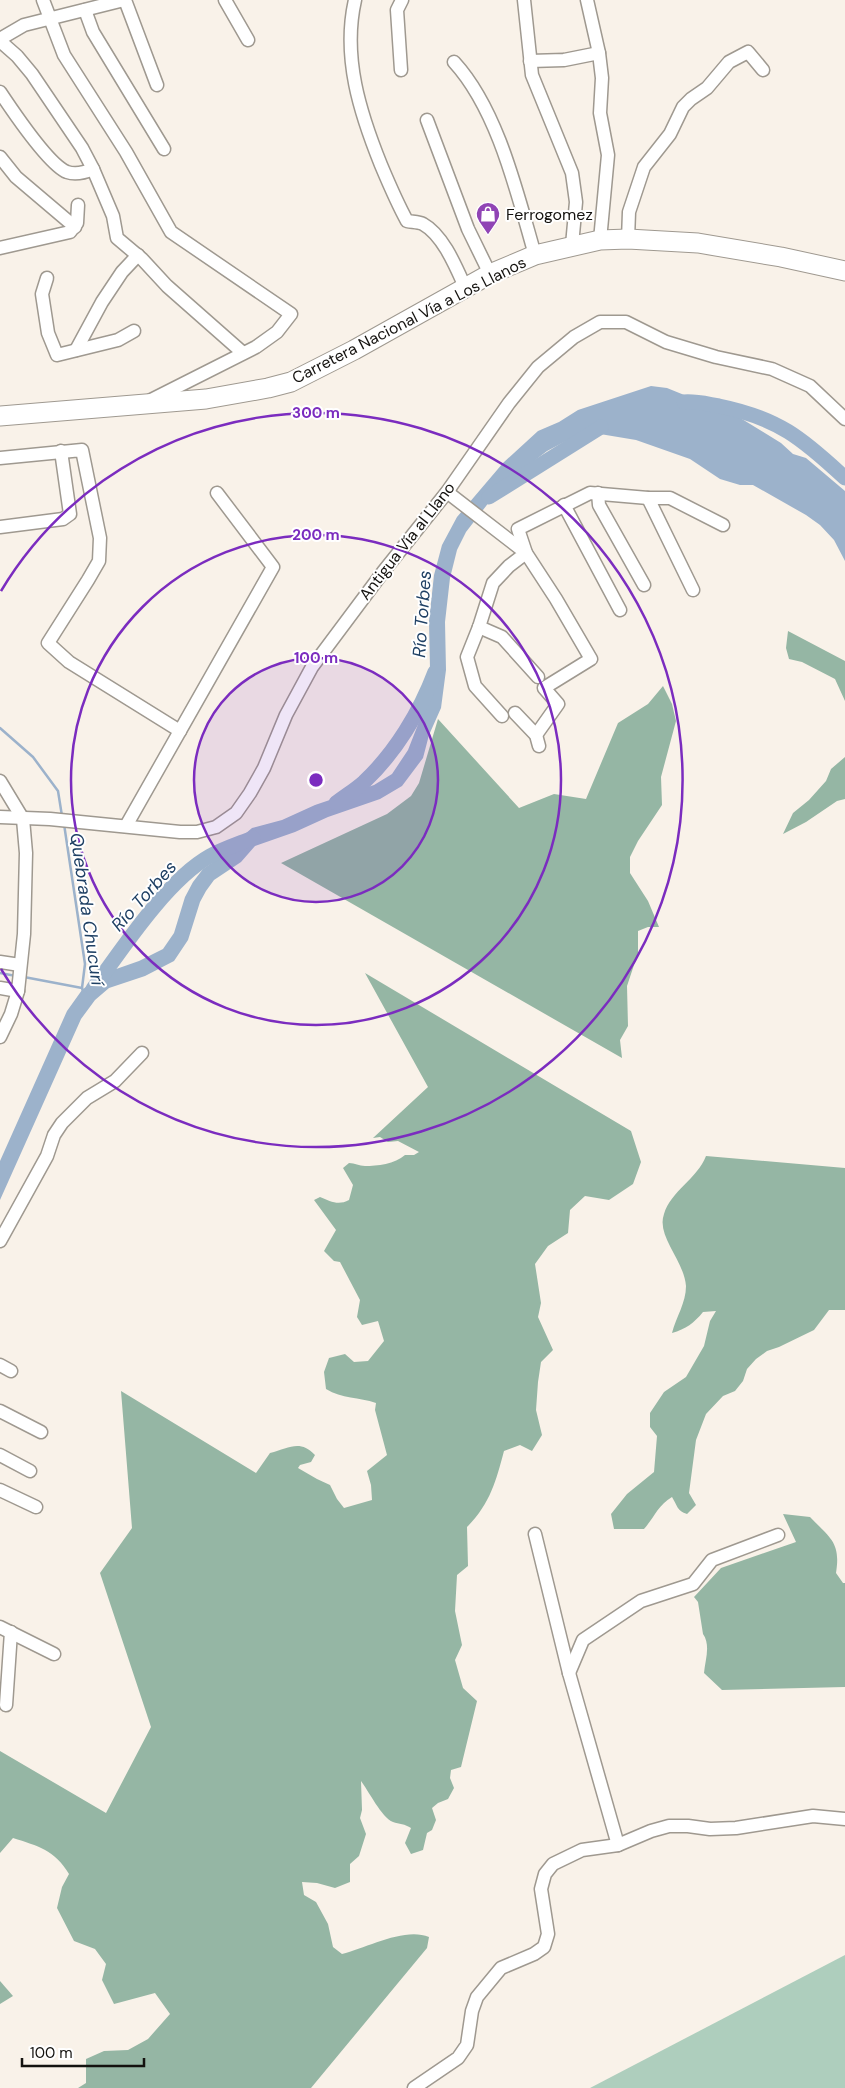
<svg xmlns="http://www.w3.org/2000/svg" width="845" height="2088" font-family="'DM Sans',sans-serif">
  <rect width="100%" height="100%" fill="#f9f2e9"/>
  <path fill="#aecebd" d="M845,1955V2088H590Z"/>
  <g fill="#95b6a4">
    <path d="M788,631L845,661V701L835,679L802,662L789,659L786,648Z"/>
    <path d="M663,686L672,704L676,721L661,777L662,805L638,841L630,857V873L648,901L659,927H648L638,931V953L627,986L628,1026L620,1040L622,1058L281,863L387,814L411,796L419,783L438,719L519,808L554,794L586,799L618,723L648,704Z"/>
    <path d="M845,757V799L837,801L806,822L783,834L793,813L809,800L826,781L831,769Z"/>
    <path d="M365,973L631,1131L641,1162L633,1184L609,1200L585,1196L570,1210L568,1233L548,1246L535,1264L541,1303L538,1317L553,1350L541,1362L538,1382L536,1410L542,1435L532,1451L520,1445L504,1451C496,1481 490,1504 467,1527L468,1566L457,1575L455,1611L462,1645L455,1660L463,1688L477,1701L461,1767L451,1770L450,1778L454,1788L448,1799L438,1803L432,1808L436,1820L432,1830L427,1833L423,1850L411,1854L405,1843L411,1828C405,1824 399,1824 393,1822C382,1818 368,1790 361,1781L362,1810L360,1818L366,1834L359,1856L350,1864V1882L335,1888L317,1883L302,1882L304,1895L316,1902L328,1924L333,1947L342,1954C367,1948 404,1927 429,1937L427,1948L311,2088H78L86,2083V2059L104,2051L128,2050L148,2039L170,2014L155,1993L114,2004L102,1980L106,1964L95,1949L74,1941L57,1908L62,1887L69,1874C55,1850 38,1846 13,1838L0,1853V1751L106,1813L151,1727L100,1573L132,1528L121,1391L256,1473L270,1453C289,1448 300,1439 315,1455L311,1462L300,1465L298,1468L317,1479L330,1485L337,1499L344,1508L372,1500L371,1485L367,1471L387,1455L375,1410L376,1403C359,1397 342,1399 326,1389L324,1372L329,1358L345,1354L354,1362L368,1361L384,1341L378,1321L362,1325L357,1317L360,1300L340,1262L334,1261L324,1251L336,1230L314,1200L320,1197C330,1201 338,1206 349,1200L353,1185L343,1168L349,1163C355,1163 359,1166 365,1166C377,1166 395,1164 405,1155H414L419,1152L398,1141L388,1142L380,1137L373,1138L428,1087Z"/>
    <path d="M706,1156L845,1168V1310H829L814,1330L779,1347L767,1351L756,1359L747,1369L743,1381L735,1391L723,1396L706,1414L696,1440L689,1493L696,1505L687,1514C677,1511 677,1505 672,1497C658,1505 654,1518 644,1529H614L611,1514L627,1494L654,1472L657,1436L650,1427V1413L664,1392L686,1377L704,1346L710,1321L716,1311L703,1312C694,1323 686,1329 672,1333C676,1317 686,1303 686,1286C684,1260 656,1236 664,1214C671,1191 697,1179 706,1156Z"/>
    <path d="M783,1514L810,1517C830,1538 841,1542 836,1573L843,1583H845V1687L722,1690L704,1673C705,1661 711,1645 703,1634L698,1602L694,1597L721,1568L796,1542Z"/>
    <path d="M0,1981L13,1996L0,2004Z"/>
  </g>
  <path fill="#9cb2cb" d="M651,386L667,388L699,401L720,412L737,416L781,443L793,454L806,458L845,491V561L834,540L820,525L806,515L753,485H740L720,479L690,459L636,440L600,434L566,441L547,451L517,474L493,497L466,532L457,550L450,578L445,622L446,670L441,708L429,735L423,758L402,786L380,799L328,817L295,832L255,846L241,862L214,880L206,891L200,902L188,940L174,961L145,976L109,988L95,1000L81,1019L0,1200V1161L67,1011L82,990L102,974L139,961L163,949L174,933L185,897L193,882L203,869L229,851L245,834L252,828L282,820L315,805L374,785L392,774L408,750L426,704L430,669L429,621L434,575L442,545L457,517L503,463L538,431L559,422L578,410Z"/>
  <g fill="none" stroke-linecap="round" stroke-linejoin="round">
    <g stroke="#9cb2cb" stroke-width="2.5">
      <path d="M0,728L33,757L58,791L62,816"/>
      <path d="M64,824L85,964L82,988L83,991"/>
      <path d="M0,973L16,976"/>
      <path d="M24,977L82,988"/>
    </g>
    <g stroke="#9cb2cb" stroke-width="15">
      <path d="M684,402C696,401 707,404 719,406C778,418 802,438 845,478"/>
      <path d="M489,497L601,427"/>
      <path d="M336,803C345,796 355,790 364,782C395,753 420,712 435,672"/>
      <path d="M93,989C122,949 167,880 210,856C223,849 238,844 253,838"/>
    </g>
    <g stroke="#9f9990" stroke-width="15">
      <g id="minor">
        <path d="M43,0L64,55L126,152L171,232L291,314L277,332L256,347L151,400"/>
        <path d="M125,0L157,85"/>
        <path d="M225,0L248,40"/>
        <path d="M355,0C342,57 360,113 381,165C389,184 397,203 407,221C412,222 419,222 423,224C443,235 456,267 465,287"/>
        <path d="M524,0L532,75L572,173L576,202L572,245"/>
        <path d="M587,0L599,53L602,78L600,113L608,155L600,240"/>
        <path d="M85,10L93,32L164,149"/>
        <path d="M0,39L24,25L124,0"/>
        <path d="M0,41L17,56L32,74L82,148L93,169L113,216L117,238L142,259L167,286L243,353"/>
        <path d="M530,61L564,60L599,53"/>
        <path d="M454,62C498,110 517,193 535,255"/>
        <path d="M401,70L397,10L402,0"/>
        <path d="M0,92C12,110 49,165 67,172C76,175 86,172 93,169"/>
        <path d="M427,120L468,229L490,274"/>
        <path d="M0,157L16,177L75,227"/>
        <path d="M628,239L629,212L644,167L670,134L683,107L691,99L707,88L729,62L748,52L763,70"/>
        <path d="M0,248L70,232L77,223L78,205"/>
        <path d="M47,278L42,294L48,333L57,355L118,340L134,331"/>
        <path d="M76,350L102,302L122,272L138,255"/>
        <path d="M0,458L82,450L100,538L99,561L88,580L48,643L69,662L180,731"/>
        <path d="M447,492L526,553L509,566L493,583L479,627L467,657L475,686L502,716"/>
        <path d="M598,493L599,505L644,585"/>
        <path d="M648,498L693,590"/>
        <path d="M564,505L620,610"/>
        <path d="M0,527L63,519L70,514L61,451"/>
        <path d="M479,627L502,637L538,677"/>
        <path d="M515,713L536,735L539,746"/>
        <path d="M536,735L558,704L544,688L591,659L556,599L526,553L518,529L590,493L648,498H670L723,525"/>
        <path d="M0,781L23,819L26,853L24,934L18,991L11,1014L0,1037"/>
        <path d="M0,817L50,819L180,832H197L216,827L236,813L250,793L264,768L286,715L312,667L383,572L447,492L509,403L538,367L574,337L600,322H626L666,342L716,357L772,369L810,386L845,419"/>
        <path d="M126,826L273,567L217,493"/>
        <path d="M0,962L20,965"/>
        <path d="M0,988L18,991"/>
        <path d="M0,1241L47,1156L54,1135L62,1123L87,1098L115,1081L142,1053"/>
        <path d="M0,1365L11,1371"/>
        <path d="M0,1411L41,1432"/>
        <path d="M0,1455L30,1471"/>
        <path d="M0,1490L36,1507"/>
        <path d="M535,1534L569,1673L618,1845"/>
        <path d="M0,1627L54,1654"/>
        <path d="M569,1673L583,1640L641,1601L693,1584L712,1560L778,1535"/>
        <path d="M6,1705L11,1632"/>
        <path d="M414,2088L458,2058L467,2045L472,2011L477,1997L501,1968L534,1954L544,1947L548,1934L541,1889L545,1874L553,1864L582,1850L618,1845L651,1831L669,1826H688L710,1829L736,1828L813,1816L845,1819"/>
      </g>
    </g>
    <g stroke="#9f9990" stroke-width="21">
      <path id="highway" d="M0,416L206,399L268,388L291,382L354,350L490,274L535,255L600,240L628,239L698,243L781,257L845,271"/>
    </g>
    <use href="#minor" stroke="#fff" stroke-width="12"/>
    <use href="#highway" stroke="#fff" stroke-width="19"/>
  </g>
  <circle cx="316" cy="780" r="122" fill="#7b2cbf" fill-opacity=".12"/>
  <g fill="none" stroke="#7b2cbf" stroke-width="2.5">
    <circle cx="316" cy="780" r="122"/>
    <circle cx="316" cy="780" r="245"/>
    <path d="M1 591A367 367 0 1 1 1 969"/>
  </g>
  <defs>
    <g id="shop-pin" transform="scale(1.25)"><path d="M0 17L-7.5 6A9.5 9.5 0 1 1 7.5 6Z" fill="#9044b5" stroke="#fff"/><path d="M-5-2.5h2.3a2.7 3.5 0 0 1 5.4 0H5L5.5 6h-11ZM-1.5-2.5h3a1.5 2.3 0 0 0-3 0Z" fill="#fff"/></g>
  </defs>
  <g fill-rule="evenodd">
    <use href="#shop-pin" x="488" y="214"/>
  </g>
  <g text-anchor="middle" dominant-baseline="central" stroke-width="4" stroke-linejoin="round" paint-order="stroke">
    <g font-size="16" fill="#14120f" stroke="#fff" text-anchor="start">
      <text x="506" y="214">Ferrogomez</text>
    </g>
    <g font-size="16" fill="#14120f" stroke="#fff">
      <text transform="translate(409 320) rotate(-27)">Carretera Nacional Vía a Los Llanos</text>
      <text transform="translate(407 541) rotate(-52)">Antigua Vía al Llano</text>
    </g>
    <g font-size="18" font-style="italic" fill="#1f4064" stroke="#fff">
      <text transform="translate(422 614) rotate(-86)">Río Torbes</text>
      <text transform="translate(144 896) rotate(-48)">Río Torbes</text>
      <text transform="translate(87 909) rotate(82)">Quebrada Chucurí</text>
    </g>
  </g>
  <circle cx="316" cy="780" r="8" fill="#7b2cbf" stroke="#fff" stroke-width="2.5"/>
  <g font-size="15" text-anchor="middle" font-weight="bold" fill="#7b2cbf" stroke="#fff" stroke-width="4" stroke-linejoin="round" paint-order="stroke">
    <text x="316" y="418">300 m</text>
    <text x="316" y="540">200 m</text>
    <text x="316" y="663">100 m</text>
  </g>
  <path d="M22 2058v8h122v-8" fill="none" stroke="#14120f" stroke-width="2.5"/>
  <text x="30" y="2058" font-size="15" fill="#14120f" stroke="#ffffff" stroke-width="4" paint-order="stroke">100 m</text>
</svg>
